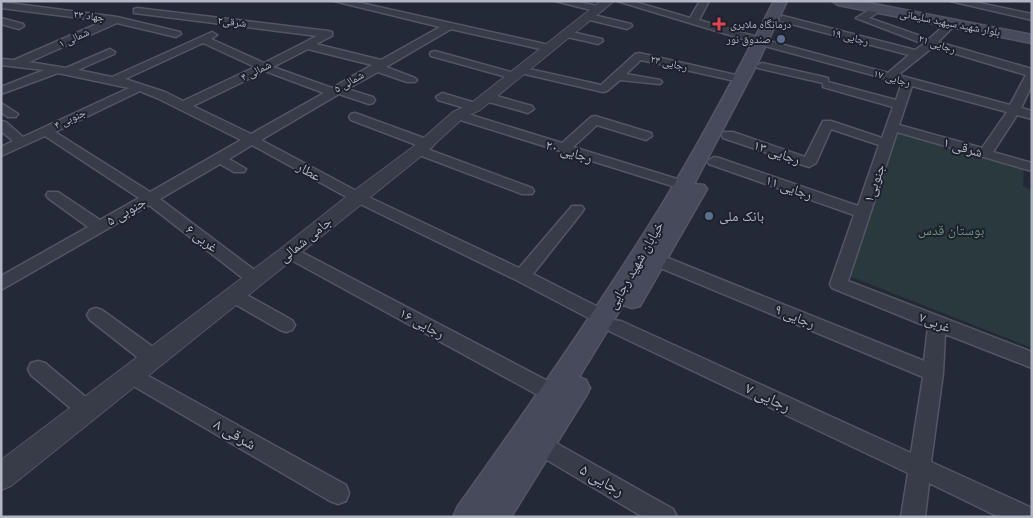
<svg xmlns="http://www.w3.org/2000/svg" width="1033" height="518" font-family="Roboto,'Noto Naskh Arabic',sans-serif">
  <rect width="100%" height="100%" fill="#242937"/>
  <path fill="#2a393d" d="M896,127L1024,168L1023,186L1032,190V348L849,276Z"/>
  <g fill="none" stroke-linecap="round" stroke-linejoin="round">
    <g stroke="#535663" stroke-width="3">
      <g id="minor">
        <path d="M334,1H352L549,45L554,48L549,51L451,29L386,67L415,78L417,80L415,82H407L378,72L347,89L373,97L375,100L373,103L369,104L339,94L261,140L362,194L519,268L572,206H582L584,209L582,212L533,274L610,313L612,320L621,321L911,453L923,377L651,264L649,260L651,256L657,254L663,256L924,361L928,327L832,288L830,284L854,215L709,164L707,161L714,157L719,158L858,206L879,145L831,129L816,163L809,167L723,138L722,135L723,132H733L805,157L823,121H831L882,138L893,107L823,87V83L758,68L756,66L762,63L824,77L828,78V82L896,100L902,83L765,46L764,44L765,42H773L888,73L909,55L780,21V17L783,16L915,50L924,44L856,18L874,7H880V11L869,18L929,39L949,21L952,20L957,23L938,42L1032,69V85L1021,108L1032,111V119L1017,115L993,152L1032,163V171L897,132L848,281L1032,352V368L945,334L943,373L931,462L1032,508V517H999L929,483L925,517H901L908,473L609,331L607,324L598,323L516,280L352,200L252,145L229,159L246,169L244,172H234L220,164L160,199L261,275L263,279L261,283L255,285L249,283L149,205L1,290V276L88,227L48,198L46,195L48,192H58L100,220L139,198L45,136L1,156V147L13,141L1,131V121L6,122L23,137L129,88L58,73L1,94V87L44,70L1,65V59L14,60L104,21L1,8V2L117,17L180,32L181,34L176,37L117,23L29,62L66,68L110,49L115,52L114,54L78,70L112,77L212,32L217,35L211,39L264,63L317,36L134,13V9L137,8L328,31L332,32V36L316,44L381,60L440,27ZM203,43L255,67L183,101L165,92L125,79ZM933,47L1026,75L1010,105L898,75ZM308,49L372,65L332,88L273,67ZM265,71L324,93L251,134L193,106ZM912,86L1007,112L982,148L899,125ZM140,91L157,98L241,140L150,192L55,132Z"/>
        <path d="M555,1H574L602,7L604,9L599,12Z"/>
        <path d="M617,1H632L690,18L700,1H709L699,20L764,39L765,41L764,43H756Z"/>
        <path d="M950,1H969L1032,14V20Z"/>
        <path d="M589,14L631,24L632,26L627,29L586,19V15Z"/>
        <path d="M1,18L23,24L24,26L19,29L1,24Z"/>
        <path d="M567,31L602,39L603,41L598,44L563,36V32Z"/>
        <path d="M435,51L518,74L520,76L514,79L431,56L430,54L431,52Z"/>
        <path d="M639,53L740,76L746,79L740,82L641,60L626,74L660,80L662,82L660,84L620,80L607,91L603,92L516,72L514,70L520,67L601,85L635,54Z"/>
        <path d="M442,93L479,104L481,107L475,111L438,100L436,97Z"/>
        <path d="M486,93L532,106L534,109L528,113L482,100L480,97Z"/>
        <path d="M1,103L18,114L16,117H8L1,112Z"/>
        <path d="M458,111L562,143L591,117L595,116L651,133L652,136L646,140L597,125L573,147L687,182L689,185L687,188L682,189L454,118L452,115Z"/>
        <path d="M355,113L432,141L434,144L432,147H422L351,120L349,117L351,114Z"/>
        <path d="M419,146L532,188L534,191L532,194H522L414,153L412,150Z"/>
        <path d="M290,246L561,388L564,394L561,400L554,403L547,400L284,256L282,252L284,248Z"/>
        <path d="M234,288L292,320L295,325L292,330L286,332L280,330L228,300L225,295L228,290Z"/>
        <path d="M96,308L102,310L160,352L162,358L160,364L153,366L146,364L90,320L87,315L90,310Z"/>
        <path d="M38,361L45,363L94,404L97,410L94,416L87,419L80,416L31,375L28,369L31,363Z"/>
        <path d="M132,367L346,485L349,493L346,501L338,504L330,501L125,381L122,375L125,369Z"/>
        <path d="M540,434L673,509L677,517H643L532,451L529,444L532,437Z"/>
      </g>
    </g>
    <g stroke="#535663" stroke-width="2">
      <path id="tertiary" d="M601,1H614L480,110L463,118L425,153L11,486L1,490V460L283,247L351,193L413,147L453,112L470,104Z"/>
    </g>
    <g stroke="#535663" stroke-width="3">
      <g id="secondary">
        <path d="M774,1H787L755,68L694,184L704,185L707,189L640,306L632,308L623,305L579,377L586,380L590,388L586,396L511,517H453L458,506C529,407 599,307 663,203C703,137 739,69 774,1Z"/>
        <path d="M832,1H859L1032,35V43L838,5Z"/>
      </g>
    </g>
    <use href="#minor" fill="#383b48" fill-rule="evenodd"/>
    <use href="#tertiary" fill="#383b48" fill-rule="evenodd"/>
    <use href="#secondary" fill="#464a5b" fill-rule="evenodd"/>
  </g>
  <path fill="#e0444e" stroke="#1d202d" stroke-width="2" d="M716.5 16.5h5v5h5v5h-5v5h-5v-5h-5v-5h5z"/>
  <g fill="#5c6f8a" stroke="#1d202d" stroke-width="2">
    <circle cx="781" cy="39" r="5"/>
    <circle cx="709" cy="216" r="5"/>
  </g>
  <g text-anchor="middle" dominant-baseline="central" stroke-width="4" stroke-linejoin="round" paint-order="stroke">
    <g font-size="11" fill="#b3b6c4" stroke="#1d202d">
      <text transform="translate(89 16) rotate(7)">جهاد ۲۳</text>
      <text transform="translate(232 22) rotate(7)">شرقی۲</text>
      <text transform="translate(950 23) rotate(11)">بلوار شهید سپهبد سلیمانی</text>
      <text transform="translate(850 37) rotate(14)">رجایی ۱۹</text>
      <text transform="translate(74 38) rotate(-24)">شمالی ۱</text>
      <text transform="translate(937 44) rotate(18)">رجایی ۲۱</text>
      <text transform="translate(669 63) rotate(13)">رجایی ۲۴</text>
      <text transform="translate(256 71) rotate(-26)">شمالی ۴</text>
      <text transform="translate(892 78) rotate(15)">رجایی ۱۷</text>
      <text transform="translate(349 82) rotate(-30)">شمالی ۵</text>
      <text transform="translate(70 119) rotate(-25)">جنوبی ۴</text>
    </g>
    <g font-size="11" fill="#b3b6c4" stroke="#1d202d" text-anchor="start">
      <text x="730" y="24">درمانگاه ملایری</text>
      <text x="771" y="39" text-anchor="end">صندوق نور</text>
    </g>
    <g font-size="14" fill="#b3b6c4" stroke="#1d202d">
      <text transform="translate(963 147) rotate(16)">شرقی ۱</text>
      <text transform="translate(569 151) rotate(17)">رجایی ۲۰</text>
      <text transform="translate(777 152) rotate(19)">رجایی ۱۳</text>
      <text transform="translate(309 171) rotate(29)">عطار</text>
      <text transform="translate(874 183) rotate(-71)">جنوبی۱</text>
      <text transform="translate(789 187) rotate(19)">رجایی ۱۱</text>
      <text transform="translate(126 211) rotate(-30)">جنوبی ۵</text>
      <text transform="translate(202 238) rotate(37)">غربی ۶</text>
      <text transform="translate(305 239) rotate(-39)">جامی شمالی</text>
      <text transform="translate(635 265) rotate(-60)">خیابان شهید رجایی</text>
      <text transform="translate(795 316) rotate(22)">رجایی ۹</text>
      <text transform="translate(935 322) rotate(21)">غربی۷</text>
      <text transform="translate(422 323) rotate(28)">رجایی ۱۶</text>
    </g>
    <g font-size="14" fill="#b3b6c4" stroke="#1d202d" text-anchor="start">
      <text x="719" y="216">بانک ملی</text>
    </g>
    <g font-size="14" fill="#6d927d" stroke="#1d202d">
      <text x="951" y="230">بوستان قدس</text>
    </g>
    <g font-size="16" fill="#b3b6c4" stroke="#1d202d">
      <text transform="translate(768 397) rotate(25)">رجایی ۷</text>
      <text transform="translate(235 434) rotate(30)">شرقی ۸</text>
      <text transform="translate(602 480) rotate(30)">رجایی ۵</text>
    </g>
  </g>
  <rect width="1033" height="518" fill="none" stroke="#b3b6c4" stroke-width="5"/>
</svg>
